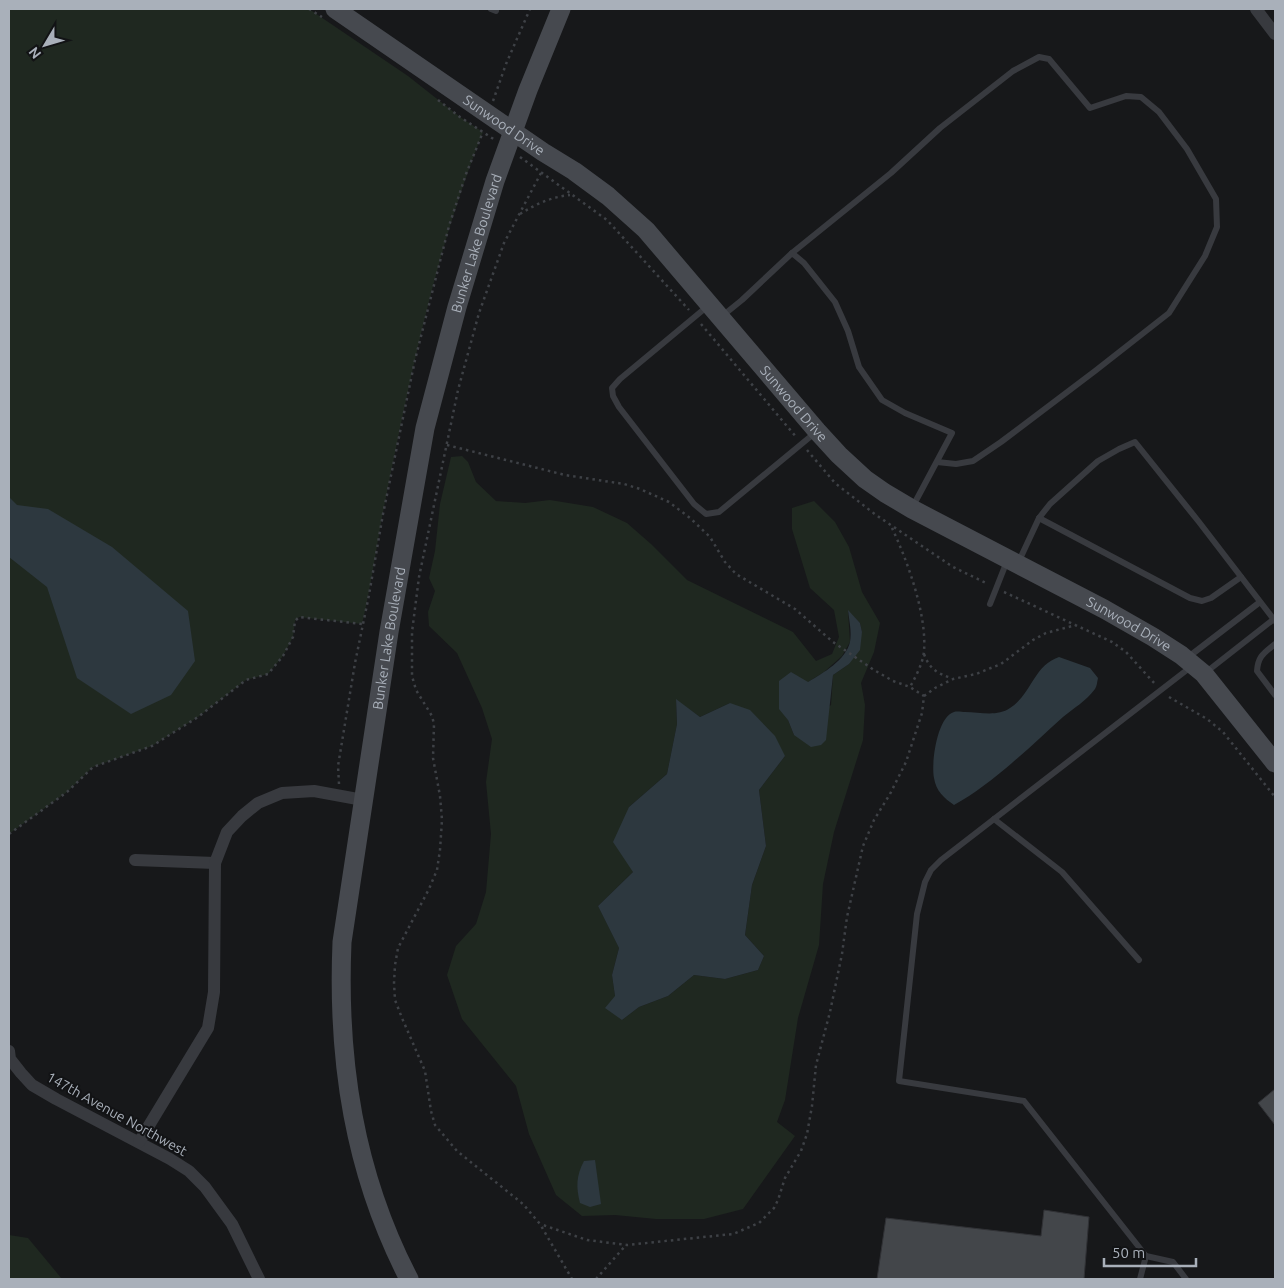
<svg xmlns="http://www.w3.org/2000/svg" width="1284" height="1288" font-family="Ubuntu,sans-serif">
  <rect width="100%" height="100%" fill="#17181a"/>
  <g fill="#1f2820" fill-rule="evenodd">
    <path d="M9,9H309L408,76L460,117L483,132C434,255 409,383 383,512C376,549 371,587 362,624L299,617L295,621L293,637L283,656L268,674L246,680L198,717L152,746L93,767L67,792L9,834Z"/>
    <path d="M462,456L468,462L476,482L496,501L525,503L550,500L593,507L627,523L651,544L687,580L793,632L816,661L832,654L839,637L834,610L810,588L792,529V508L814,501L835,522L849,547L862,592L880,623L874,652L861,683L865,705L863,740L834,832L823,884L819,945L798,1018L785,1100L777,1122L795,1136L743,1209L704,1219H656L615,1215L582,1216L556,1195L529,1134L516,1086L462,1019L447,975L456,946L476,924L486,892L491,834L486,782L492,739L482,708L457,653L429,626L428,612L435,591L429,578L435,551L440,504L451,457ZM848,611L860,623L862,632L849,664L833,675L831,705L794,735L788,720L808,682L824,672L842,656L850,642ZM676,700L700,717L730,703L785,756L759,790L766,846L752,885L745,935L764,956L758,970L725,979L694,975L668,996L639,1007L622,1020L615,996L612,975L619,948L598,906L633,872L629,807L667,774L677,724Z"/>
    <path d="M9,1235L28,1238L62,1279H9Z"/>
  </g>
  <g fill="#2d383f">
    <path d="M9,497L17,505L48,509L112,547L188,611L195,661L171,695L131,714L77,678L47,587L9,557Z"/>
    <path d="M848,610L860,623L862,632L860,650L849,664L833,675L826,740L821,745L811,747L794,735L788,720L779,709V681L791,672L808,682C823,673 846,660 850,642C852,632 849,620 848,610Z"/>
    <path d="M1059,657L1090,668L1098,678C1097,682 1097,686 1095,689C1086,701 1074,708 1063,717C1031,746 991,785 954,805C944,798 936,791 934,778C931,763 937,717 954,712C957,711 962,712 965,712C980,712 997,717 1010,708C1032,694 1033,666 1059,657Z"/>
    <path d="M676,699L700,717L730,703L750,710L775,736L785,756L759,790L766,846L752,885L745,935L764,956L758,970L725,979L694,975L668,996L639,1007L622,1020L605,1008L615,996L612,975L619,948L598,906L633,872L613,842L629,807L667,774L677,724Z"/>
    <path d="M595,1160L601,1204L590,1207L580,1203C576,1187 576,1176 584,1161Z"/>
  </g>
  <g fill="#43464a" stroke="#313236">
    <path d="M1275,1089V1125L1258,1103Z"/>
    <path d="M1044,1210L1089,1217L1084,1279H877L886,1218L1041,1236Z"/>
  </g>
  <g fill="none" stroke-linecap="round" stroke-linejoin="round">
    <g stroke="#3e4146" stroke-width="2.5" stroke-dasharray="2.5 4" stroke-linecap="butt">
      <path d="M309,9L322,17"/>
      <path d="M438,100L460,117L495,140"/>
      <path d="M493,101L506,64L530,9"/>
      <path d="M520,157L607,220L689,310"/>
      <path d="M541,173L504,243L479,313L458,390L419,577L412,632V676L416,690L432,716L434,724L433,758L440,796L442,820L440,850L437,870L429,889L398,948L395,965L394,983L395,1000L402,1018L425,1071L431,1111L435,1125L457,1151L523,1204L540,1224L572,1279"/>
      <path d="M520,214C536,204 551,197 570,195"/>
      <path d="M701,324L797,438"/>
      <path d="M447,445L565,475L624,484L640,489L669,502L690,518L710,537L725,562L736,574L795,609L833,642L874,670L893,681L910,687L924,696L922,713L906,762L890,794L874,820L863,846L847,917L842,954L830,1012L816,1065L812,1106L807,1134L801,1151L785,1178L778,1200L774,1208L759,1223L733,1234L627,1245L587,1240L540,1224"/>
      <path d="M807,450L835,483L876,515L953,567L988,584"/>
      <path d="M892,528C907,560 927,614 924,651C923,663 916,676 910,687"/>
      <path d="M1004,592L1112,642L1126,652L1155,684"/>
      <path d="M924,654C929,668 937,674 952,678"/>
      <path d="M924,696L935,688L953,679L976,674L1001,664L1033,640L1046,633L1076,625"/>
      <path d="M1169,697L1207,719L1223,732L1275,797"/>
      <path d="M339,784L338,766L355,663L369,595L383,514L415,360L449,226L466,174L483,132"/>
      <path d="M9,834L67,792L93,767L152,746L198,717L246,680L268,674L283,656L293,637L295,621L299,617L362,624"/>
      <path d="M596,1279L626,1245"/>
    </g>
    <g stroke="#383a3f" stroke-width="6">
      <path d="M491,9L496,11"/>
      <path d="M792,253L891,173L940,128L1013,71L1039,57L1049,59L1090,108L1126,96L1141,97L1159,112L1187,149L1216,199L1217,227L1205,256L1169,313L1095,371L1001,442L973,461L956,464L937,462"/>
      <path d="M709,305L620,379L612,388L613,396L619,407L694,504L706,514L719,512L816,432"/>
      <path d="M721,317L742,300L792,253L804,263L835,302L848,331L859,367L882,400L905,413L952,433L912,508"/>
      <path d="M1039,518L1190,598L1202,601L1211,598L1241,577"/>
      <path d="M1019,561L1039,518L1050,504L1098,461L1119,449L1135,442L1199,522L1275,621"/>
      <path d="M990,604L1007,561"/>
      <path d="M1275,644C1264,653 1258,656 1257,671L1275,695"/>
      <path d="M1187,658L1260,602"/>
      <path d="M1205,673L1274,619"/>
      <path d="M994,819L1062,872L1139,960"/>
      <path d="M1146,1256L1173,1262L1186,1279"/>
      <path d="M1140,1279L1146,1256L1024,1101L899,1081L917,914L925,882L931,870L941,860L1192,666"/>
    </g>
    <g stroke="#383a3f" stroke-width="12">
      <path d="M1256,9L1275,34"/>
      <path d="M135,860L215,863"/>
      <path d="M9,1051L10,1059L21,1073L32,1085L56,1099L170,1159L189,1171L205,1187L232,1224L259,1279"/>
      <path d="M139,1142L208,1028L214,992L215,863L227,832L242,816L258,803L282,793L314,791L363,800"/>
    </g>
    <g stroke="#46494f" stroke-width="19">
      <path id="s1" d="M335,9L543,152L574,171L608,196L646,230L817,431L839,455L865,479L885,493L912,509L1104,609L1153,637L1181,655L1204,674L1275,763"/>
      <path id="s2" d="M409,1279C354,1173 337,1061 342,942L389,632L425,428L457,307L495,181L528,90L561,9"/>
    </g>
  </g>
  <g text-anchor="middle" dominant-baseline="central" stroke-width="4" stroke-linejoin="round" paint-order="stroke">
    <g font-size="14" fill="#a9b0ba" stroke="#121315">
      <text stroke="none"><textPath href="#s1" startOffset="205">Sunwood Drive</textPath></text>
      <text stroke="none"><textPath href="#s2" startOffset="1060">Bunker Lake Boulevard</textPath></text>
      <text stroke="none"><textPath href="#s1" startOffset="610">Sunwood Drive</textPath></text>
      <text stroke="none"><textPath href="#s1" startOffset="1015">Sunwood Drive</textPath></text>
      <text stroke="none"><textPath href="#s2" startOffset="655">Bunker Lake Boulevard</textPath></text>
      <text transform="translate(117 1114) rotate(29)">147th Avenue Northwest</text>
    </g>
  </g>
  <rect width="1284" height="1288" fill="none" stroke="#a9b0ba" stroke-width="20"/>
  <g transform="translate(45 45) rotate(232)" stroke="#121315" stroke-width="4" paint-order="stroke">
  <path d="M0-4L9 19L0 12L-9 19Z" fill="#a9b0ba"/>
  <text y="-8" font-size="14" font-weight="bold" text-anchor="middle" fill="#a9b0ba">N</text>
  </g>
  <path d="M1104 1258v8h92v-8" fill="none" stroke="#a9b0ba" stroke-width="2.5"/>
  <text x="1112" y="1258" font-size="15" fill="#a9b0ba" stroke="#121315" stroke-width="4" paint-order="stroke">50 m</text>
</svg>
